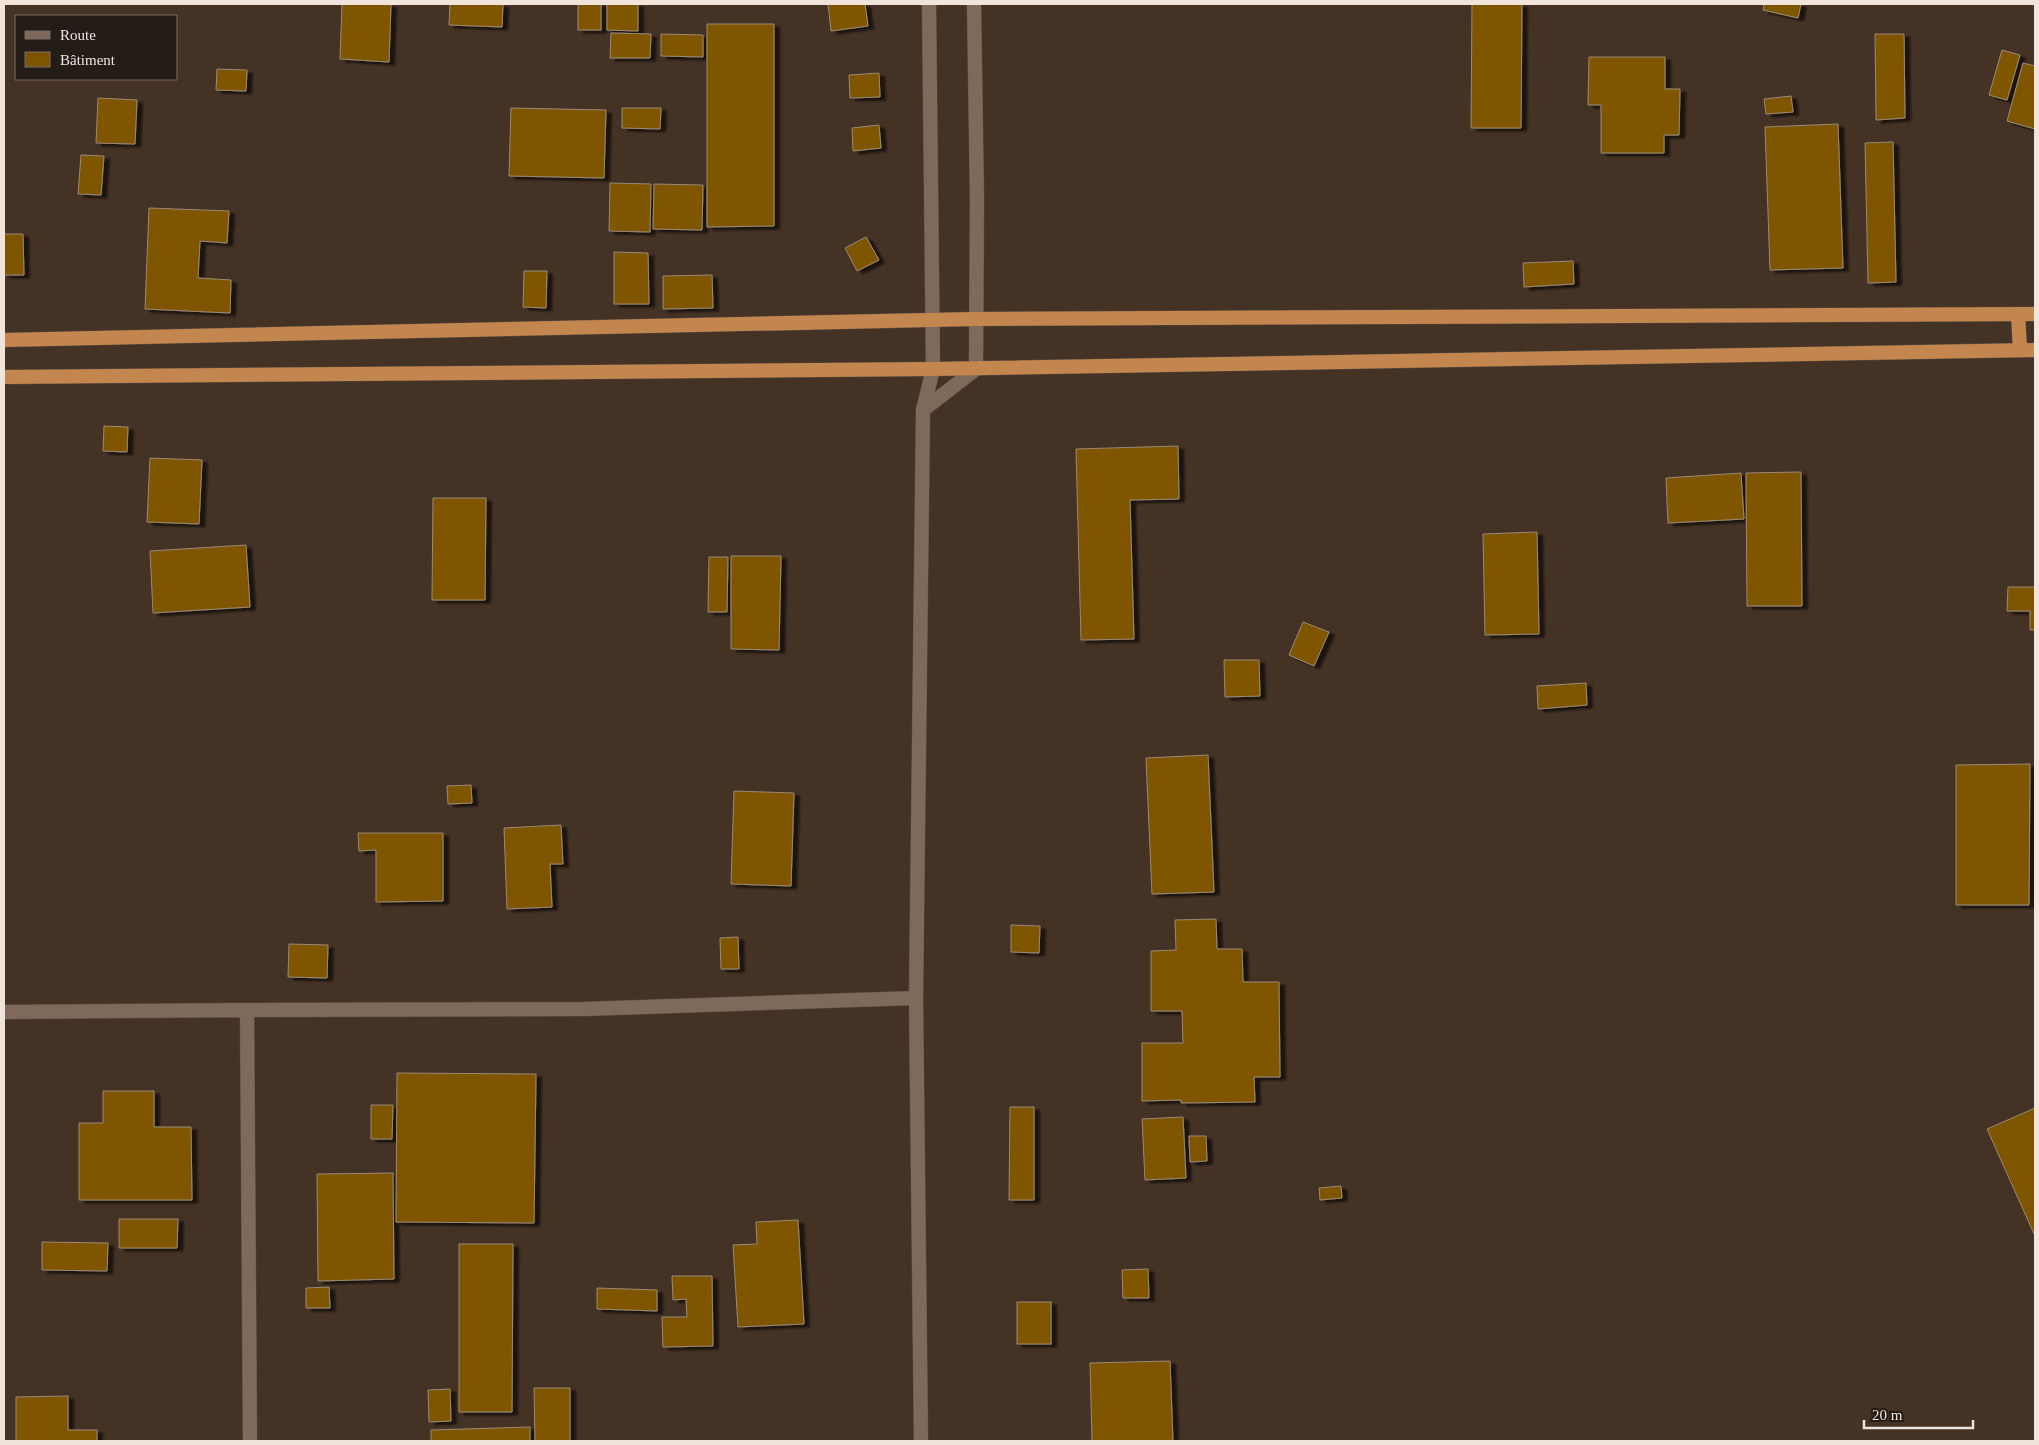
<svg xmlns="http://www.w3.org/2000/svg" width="2039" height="1445" font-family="Georgia,serif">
  <defs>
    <filter id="shadow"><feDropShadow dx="5.5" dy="3" stdDeviation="1" flood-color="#0009"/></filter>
  </defs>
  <rect width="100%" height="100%" fill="#443225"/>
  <g fill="#7f5400" stroke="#9a8b76" filter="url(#shadow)">
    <path d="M342,4H391L389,62L340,59Z"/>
    <path d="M450,4H503L502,27L449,25Z"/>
    <rect x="578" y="4" width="23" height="26"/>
    <path d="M607,4H638V31L607,30Z"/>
    <path d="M828,4H865L868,26L831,31Z"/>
    <path d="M1472,4H1522L1521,128H1471Z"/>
    <path d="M1764,4H1801L1798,18L1763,10Z"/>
    <path d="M707,24H774V226L707,227Z"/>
    <path d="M611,33L651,34L650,58H610Z"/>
    <path d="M661,34L703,35V57L661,56Z"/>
    <path d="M1875,34H1904L1905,118L1876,120Z"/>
    <path d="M2002,50L2020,55L2007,100L1989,95Z"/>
    <path d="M1589,57H1665V89H1680L1679,135H1664V153H1601V105H1588Z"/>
    <path d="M2023,63L2035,66V129L2007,121Z"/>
    <path d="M217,69L247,70L246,91L216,90Z"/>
    <path d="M879,73L880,97L850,98L849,75Z"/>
    <path d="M1791,96L1793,112L1766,114L1764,99Z"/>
    <path d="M98,98L137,100L135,144L96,143Z"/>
    <path d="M511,108L606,110L604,178L509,176Z"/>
    <path d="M622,108H661L660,129L622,128Z"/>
    <path d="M1838,124L1843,268L1770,270L1765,127Z"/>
    <path d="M879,125L881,148L853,151L852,128Z"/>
    <path d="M1893,142L1896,282L1868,283L1865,143Z"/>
    <path d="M81,155L104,156L101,195L78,194Z"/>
    <path d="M610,183L651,184L650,232L609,231Z"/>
    <path d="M654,184L703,185L702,230L653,229Z"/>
    <path d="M149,208L229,211L227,243L200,241L198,278L231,280L230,313L145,309Z"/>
    <path d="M4,234H23L24,275H4Z"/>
    <path d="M866,237L879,260L857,271L845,248Z"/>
    <path d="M614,252L648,253L649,304H614Z"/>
    <path d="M1573,261L1574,284L1524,287L1523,263Z"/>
    <path d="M524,271H547L546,308L523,307Z"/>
    <path d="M712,275L713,308L663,309V276Z"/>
    <path d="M104,426L128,427L127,452L103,451Z"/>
    <path d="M1178,446L1179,499L1130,500L1134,639L1081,640L1076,449Z"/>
    <path d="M150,458L202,460L199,524L147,522Z"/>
    <path d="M1801,472L1802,606H1747L1746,473Z"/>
    <path d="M1741,473L1744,519L1668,523L1666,478Z"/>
    <path d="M433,498H486L485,600H432Z"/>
    <path d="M1537,532L1539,634L1485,635L1483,534Z"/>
    <path d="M246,545L250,607L153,613L150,551Z"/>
    <path d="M731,556H781L779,650L731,649Z"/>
    <path d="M709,557H728L727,612H708Z"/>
    <path d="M2008,587H2035V630H2030V611H2007Z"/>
    <path d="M1303,622L1329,632L1314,666L1289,655Z"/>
    <path d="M1224,660H1259L1260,696L1225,697Z"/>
    <path d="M1586,683L1587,705L1538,709L1537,686Z"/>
    <path d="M1208,755L1214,892L1152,894L1146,758Z"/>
    <path d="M2030,764L2029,905H1956V765Z"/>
    <path d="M471,785L472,803L448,804L447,786Z"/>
    <path d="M734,791L794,793L791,886L731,884Z"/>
    <path d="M561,825L563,864H550L552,907L507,909L504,828Z"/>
    <path d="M358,833H443V901L376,902V850L359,851Z"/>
    <path d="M1216,919L1217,949H1242L1243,982H1279L1280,1077H1254L1255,1102L1181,1103V1100L1142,1101V1043H1183L1182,1011H1151V951L1176,950L1175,920Z"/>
    <path d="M1011,925L1040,926L1039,953L1011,952Z"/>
    <path d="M738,937L739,969H721L720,938Z"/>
    <path d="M289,944L328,945L327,978L288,977Z"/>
    <path d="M397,1073L536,1074L534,1223L396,1222Z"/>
    <path d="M103,1091H154V1127H191L192,1200H79V1123H103Z"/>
    <path d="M371,1105H393L392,1139H371Z"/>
    <path d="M1010,1107H1034V1200H1009Z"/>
    <path d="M2035,1108V1236L1987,1129Z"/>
    <path d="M1183,1117L1186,1178L1145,1180L1142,1119Z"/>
    <path d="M1189,1136H1206L1207,1161L1190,1162Z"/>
    <path d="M393,1173L394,1279L318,1281L317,1174Z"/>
    <path d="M1341,1186L1342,1198L1320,1200L1319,1188Z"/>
    <path d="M119,1219H178L177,1248H119Z"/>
    <path d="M798,1220L804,1324L738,1327L733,1245L757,1244L756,1222Z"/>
    <path d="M42,1242L108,1243L107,1271L42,1270Z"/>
    <path d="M459,1244H513L512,1412H459Z"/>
    <path d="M1148,1269L1149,1298H1123L1122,1270Z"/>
    <path d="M672,1276H712L713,1346L663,1347L662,1317H687L686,1299L673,1300Z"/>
    <path d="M329,1287L330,1308H306V1288Z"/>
    <path d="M597,1288L657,1290V1311L597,1309Z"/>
    <rect x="1017" y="1302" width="34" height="42"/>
    <path d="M1170,1361L1173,1441H1092L1090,1363Z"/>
    <path d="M534,1388H570V1441H535Z"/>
    <path d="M450,1389L451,1421L429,1422L428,1390Z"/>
    <path d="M68,1396V1430H97V1441H16V1397Z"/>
    <path d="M530,1427V1441H431V1430Z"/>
  </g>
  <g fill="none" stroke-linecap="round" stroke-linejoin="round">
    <g stroke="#5d4e43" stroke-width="15">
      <g id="minor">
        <path d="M923,410L976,369"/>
        <path d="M247,1010L584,1009L916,998"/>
        <path d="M4,1012L247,1010L250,1441"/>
        <path d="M921,1441L916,998L923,410L933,369"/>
      </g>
    </g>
    <g stroke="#5d4e43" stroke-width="15">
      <g id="tertiary">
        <path d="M929,4L933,369"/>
        <path d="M974,4L977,200L976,369"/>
      </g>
    </g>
    <g stroke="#5d4e43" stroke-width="15">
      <g id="trunk">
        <path d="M2018,314L2020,350"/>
        <path d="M4,340L976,319L2035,314"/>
        <path d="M4,377L933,369L2035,350"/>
      </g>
    </g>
    <use href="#minor" stroke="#7e695a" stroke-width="14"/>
    <use href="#tertiary" stroke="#7e695a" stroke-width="14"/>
    <use href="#trunk" stroke="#c4864f" stroke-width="14"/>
  </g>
  <rect width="2039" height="1445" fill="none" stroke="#f0e4db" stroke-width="10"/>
  <rect x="15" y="15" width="162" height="65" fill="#241c16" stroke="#766c65"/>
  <rect x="25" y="31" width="25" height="8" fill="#7e695a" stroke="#766c65"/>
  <text x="60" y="40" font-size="15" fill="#f0e4db">Route</text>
  <rect x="25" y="52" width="25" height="15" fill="#7f5400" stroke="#766c65"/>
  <text x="60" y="65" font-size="15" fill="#f0e4db">Bâtiment</text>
  <path d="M1864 1420v8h109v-8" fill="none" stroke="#f0e4db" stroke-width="2.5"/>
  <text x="1872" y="1420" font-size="15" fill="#f0e4db" stroke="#241c16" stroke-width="4" paint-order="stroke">20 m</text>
</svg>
